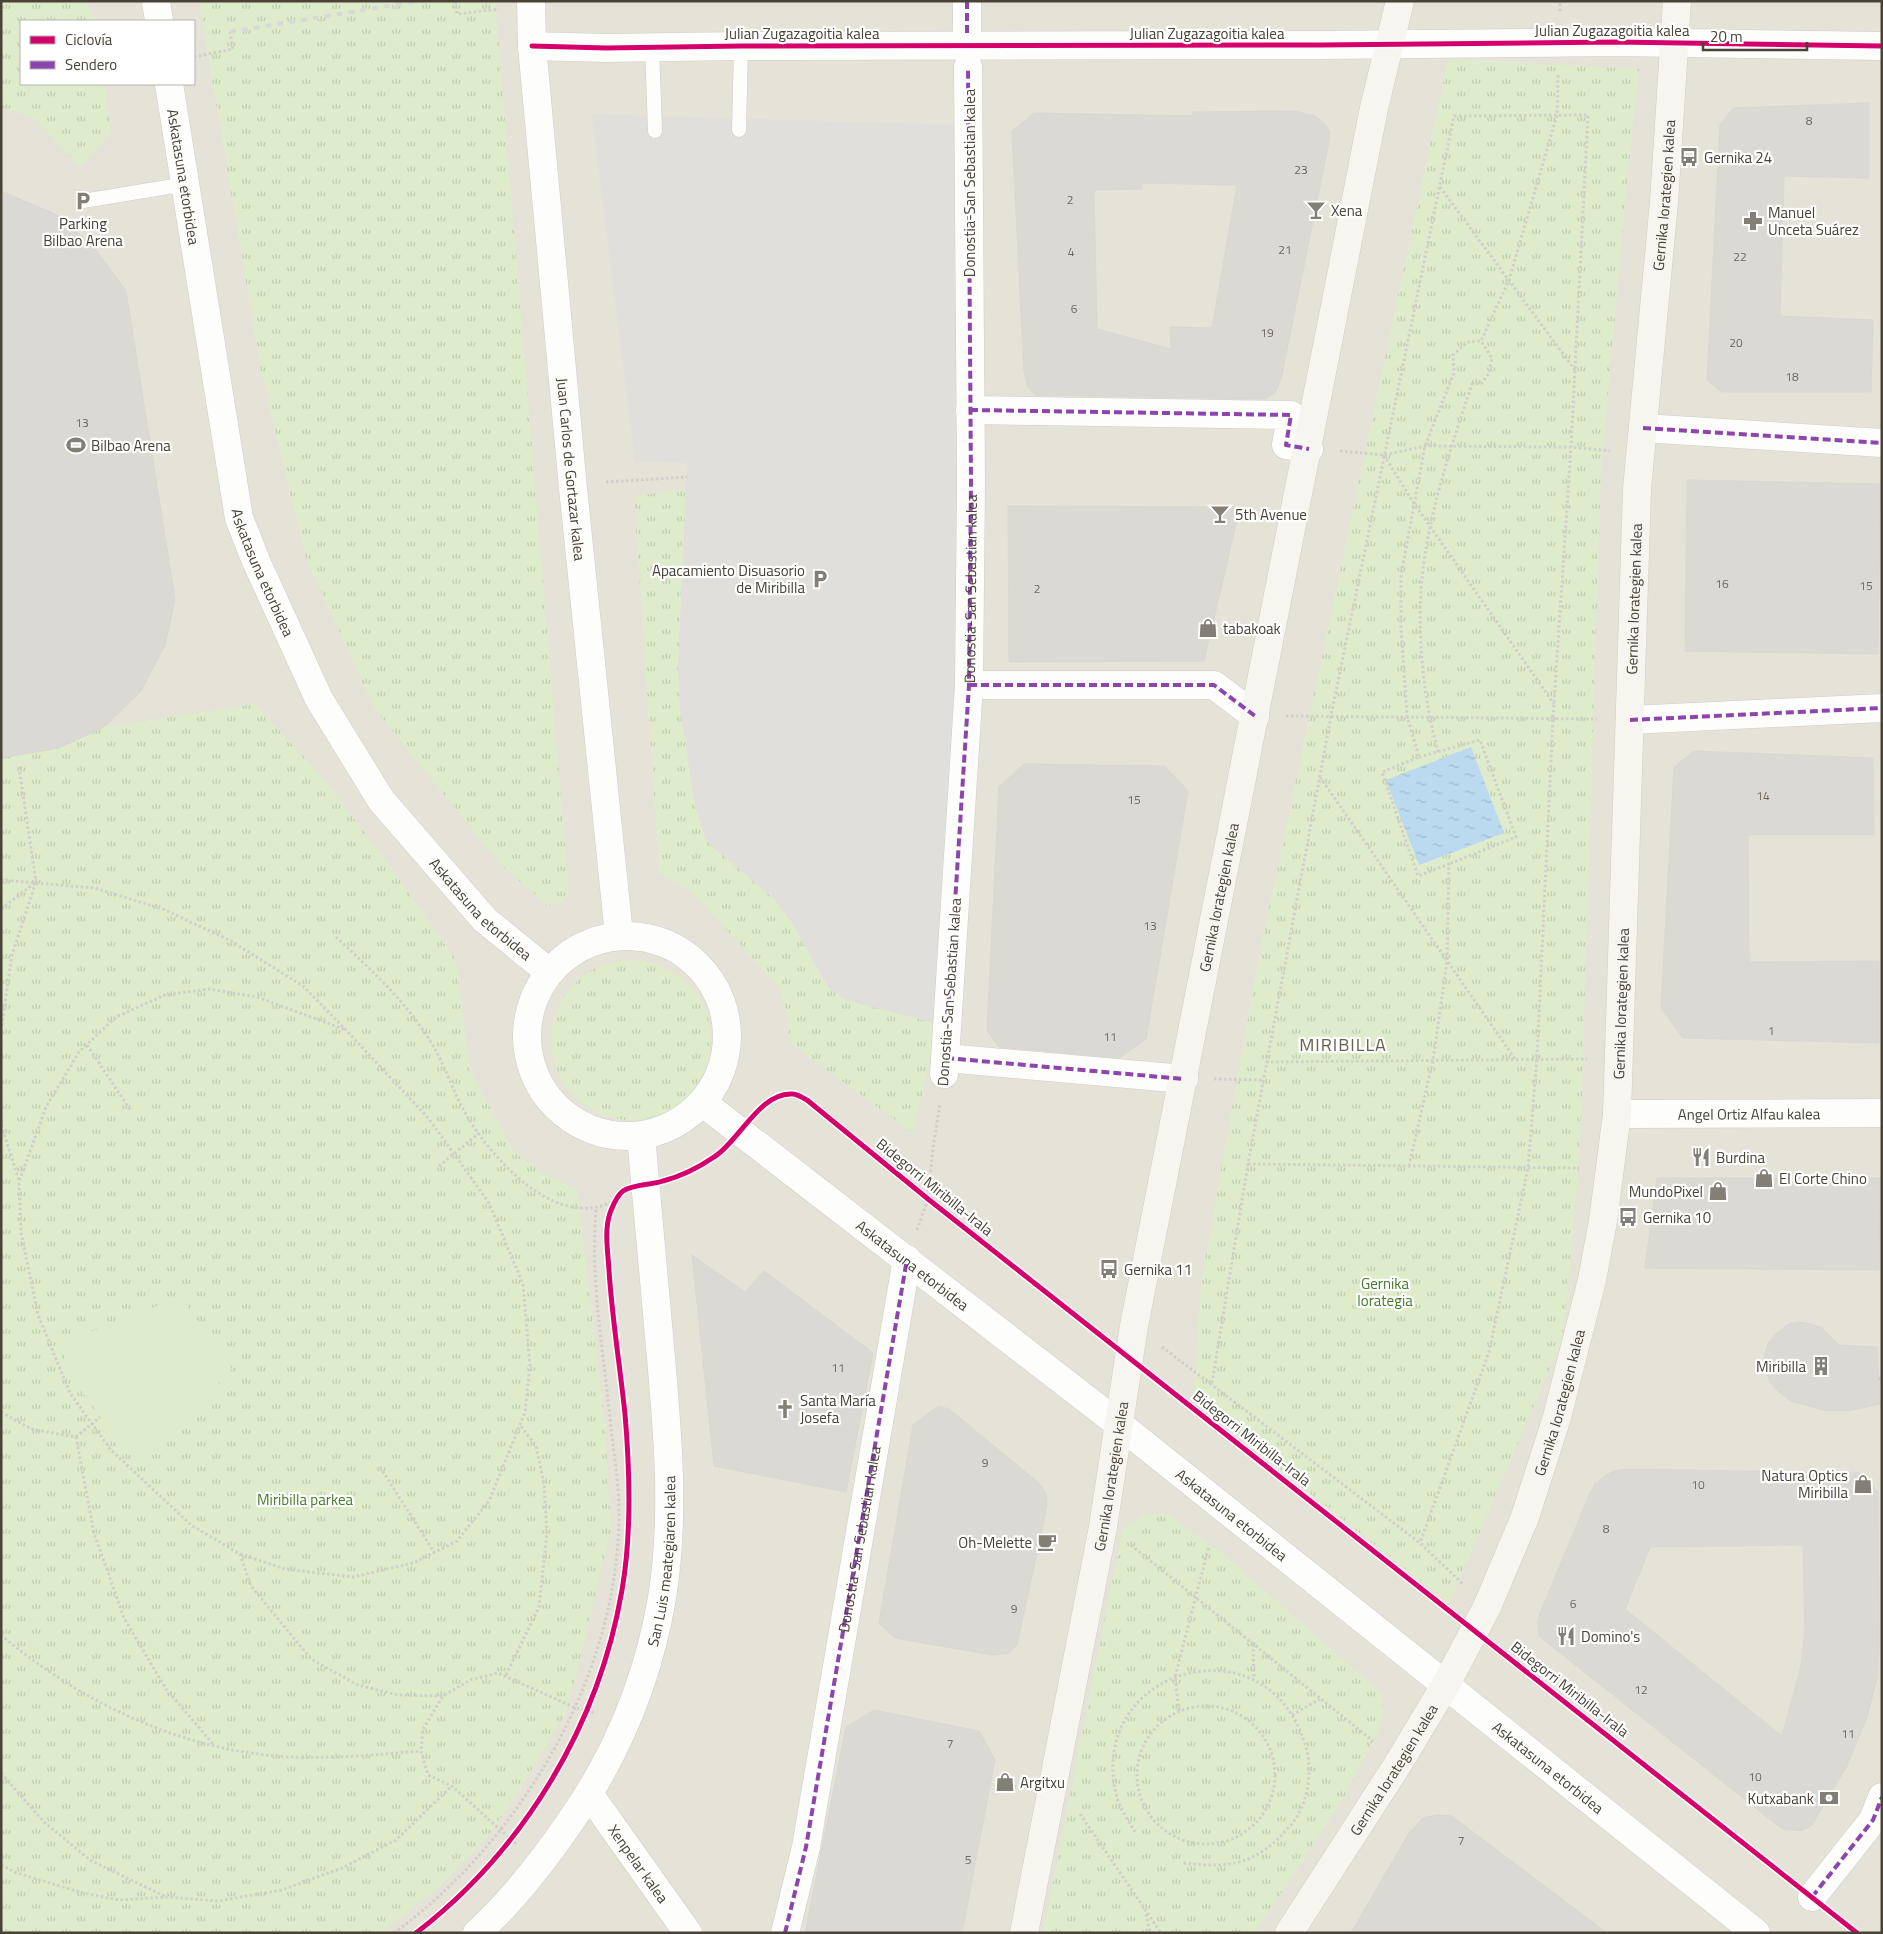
<svg xmlns="http://www.w3.org/2000/svg" width="1883" height="1934" font-family="'Titillium Web',sans-serif">
  <defs>
    <pattern id="grass-tufts" width="24" height="20" patternUnits="userSpaceOnUse" patternTransform="scale(1.25)"><rect width="24" height="20" fill="#deeccb"/><path d="M3 7l-1-3M5 7V3M7 7l1-3M15 17l-1-3M17 17v-4M19 17l1-3" fill="none" stroke="#c0ccaf"/></pattern>
    <pattern id="water-ripples" width="26" height="14" patternUnits="userSpaceOnUse" patternTransform="scale(1.25)"><rect width="26" height="14" fill="#bbd9ef"/><path d="M2 4q2-2 4 0t4 0M15 11q2-2 4 0t4 0" fill="none" stroke="#a2bbce"/></pattern>
  </defs>
  <rect width="100%" height="100%" fill="#f1f0eb"/>
  <path fill="#e5e2d8" fill-rule="evenodd" d="M1,1H1882V1933H1ZM21,21H194V84H21Z"/>
  <g fill="url(#grass-tufts)">
    <path d="M1,1H86L96,21H21V84H105L111,134L80,166L33,117L1,108Z"/>
    <path d="M199,1H495L567,870L568,895L559,904L548,906L501,865L374,708L305,556L260,366Z"/>
    <path d="M1448,59L1639,69L1626,192L1601,474L1580,1153L1563,1338L1449,1604L1193,1400L1201,1283L1258,960Z"/>
    <path d="M686,489L678,669L706,841L775,900L792,923L828,987L845,1000L939,1024L913,1133L789,1042L788,1017L779,988L692,892L659,873L634,496Z"/>
    <path d="M255,704L318,772L387,862L456,960L470,1070L515,1153L548,1176L577,1189L605,1424L611,1530L567,1711L510,1805L486,1839L440,1886L381,1933H1V758L59,748L104,727Z"/>
    <circle cx="631" cy="1040" r="80"/>
    <path d="M1167,1514L1222,1553L1382,1694L1383,1721L1343,1799L1255,1933H1043L1122,1530L1143,1515Z"/>
  </g>
  <path fill="#deeccb" d="M181,1297L232,1369L140,1467L79,1388L59,1344Z"/>
  <path fill="#e1dfdb" d="M592,114L958,125V709L939,1024L845,1000L828,987L792,923L775,900L706,841L695,805L680,710L678,669L687,463L635,462Z"/>
  <path fill="url(#water-ripples)" d="M1471,747L1504,833L1419,865L1386,780Z"/>
  <g fill="#dbd9d3" stroke="#d9d7d1" fill-rule="evenodd">
    <path d="M1869,103V178L1784,176L1780,316L1873,320L1871,392H1722L1707,380L1720,125L1733,108Z"/>
    <path d="M1295,111L1315,116L1323,122L1330,132L1329,142L1281,379L1275,393L1265,399L1035,395L1028,387L1024,373L1012,131L1034,113L1193,116V112ZM1142,183L1237,185L1212,328L1170,327L1171,349L1097,329L1094,190L1142,189Z"/>
    <path d="M1,191L55,214L93,246L126,291L175,599L165,645L141,691L104,727L59,748L1,758Z"/>
    <path d="M1687,480L1880,484L1878,654L1685,651Z"/>
    <path d="M1008,506L1240,507L1204,661L1009,662Z"/>
    <path d="M1694,751L1873,758L1874,835H1748L1749,962L1879,961V1043L1683,1038L1661,1008L1674,767Z"/>
    <path d="M1024,764L1165,766L1188,791L1146,1039L1119,1058L999,1047L987,1030L999,787Z"/>
    <path d="M1657,1178H1880L1879,1270L1645,1268Z"/>
    <path d="M692,1255L745,1292L764,1271L873,1353L846,1492L714,1466Z"/>
    <path d="M1797,1322L1811,1324L1822,1328L1839,1345L1877,1347L1880,1404L1848,1411H1827L1791,1401L1779,1392L1770,1382L1766,1371L1764,1361L1765,1353L1769,1342L1777,1333L1787,1325Z"/>
    <path d="M938,1406L949,1409L1039,1483L1046,1494L1047,1506L1017,1645L1009,1653L992,1655L895,1638L879,1623L913,1425Z"/>
    <path d="M1626,1469L1861,1473L1878,1492L1879,1644L1877,1678L1867,1717L1846,1768L1812,1825L1802,1831L1784,1829L1777,1825L1539,1636L1538,1621L1540,1613L1590,1493L1595,1484L1605,1476L1614,1471ZM1803,1545L1805,1632L1801,1666L1782,1736L1625,1609L1650,1547Z"/>
    <path d="M874,1710L979,1731L995,1760L962,1933H805L846,1727Z"/>
    <path d="M1437,1815L1452,1816L1607,1933H1351L1409,1833L1423,1818Z"/>
  </g>
  <g fill="none" stroke-linecap="round" stroke-linejoin="round">
    <g stroke="#cfcdc8" stroke-width="15">
      <g id="lane">
        <path d="M652,47L655,131"/>
        <path d="M739,130L741,46"/>
        <path d="M83,201L186,184"/>
      </g>
    </g>
    <g stroke="#cfcdc8" stroke-width="29">
      <g id="street">
        <path d="M156,1L159,21"/>
        <path id="s1" d="M531,1L532,46L573,488L619,935"/>
        <path d="M967,1V33"/>
        <path d="M532,46L606,48L741,46L1320,45L1616,42L1882,46"/>
        <path id="s2" d="M169,84L239,518L256,561L319,699L381,800L485,920L549,972"/>
        <path d="M970,410L1291,415L1286,445L1309,449"/>
        <path d="M1643,428L1882,443"/>
        <path d="M969,685H1214L1255,716"/>
        <path d="M1630,720L1882,708"/>
        <circle cx="627" cy="1036" r="100"/>
        <path d="M946,1058L1184,1079"/>
        <path d="M944,1074L969,685L971,481L968,67"/>
        <path id="s3" d="M703,1103L1120,1425L1756,1933"/>
        <path id="s4" d="M1617,1114L1882,1113"/>
        <path id="s5" d="M590,1795L688,1933"/>
        <path d="M1812,1897L1873,1820L1882,1797"/>
        <path id="s6" d="M477,1933C512,1901 541,1864 568,1825C616,1757 648,1680 662,1598C675,1518 668,1437 661,1358C654,1284 647,1210 641,1136"/>
        <path d="M785,1933L806,1847L907,1259"/>
      </g>
    </g>
    <g stroke="#d1cdc2" stroke-width="29">
      <g id="secondary">
        <path id="s7" d="M1024,1933L1103,1527L1134,1326L1374,108L1400,1"/>
        <path id="s8" d="M1289,1933L1398,1764L1446,1684L1487,1607L1525,1517L1557,1417L1592,1280L1603,1221L1617,1114L1637,489L1664,202L1677,1"/>
      </g>
    </g>
    <g stroke="#d2cfcb" stroke-width="3" stroke-dasharray="2.5 2.5" stroke-linecap="butt">
      <path d="M455,1L457,14L499,9"/>
      <path d="M1560,11V1"/>
      <path d="M194,57L233,49L230,32"/>
      <path d="M1440,187L1575,370"/>
      <path d="M1340,451L1384,455L1425,446L1571,447L1610,451"/>
      <path d="M1384,455L1413,502L1554,704"/>
      <path d="M606,482L687,477"/>
      <path d="M1286,716L1597,719"/>
      <path d="M1438,752C1424,700 1418,644 1421,590C1426,520 1450,450 1472,384L1482,383L1489,373L1492,358L1481,341"/>
      <path d="M1419,757L1480,740L1516,837L1449,864"/>
      <path d="M19,767L36,882"/>
      <path d="M1320,777L1515,1059"/>
      <path d="M1,880L95,888L165,910L231,941L303,986L346,1030L429,1119L489,1203L523,1284L530,1366L525,1412L489,1501L457,1541L413,1563L353,1577L285,1569L240,1554L191,1525L110,1449L70,1393L38,1315L21,1232L19,1182L46,1107L79,1052L116,1017L165,995L209,989L257,997L346,1030"/>
      <path d="M1,909L36,882L12,955L1,1030"/>
      <path d="M336,937C371,970 407,1002 432,1044C446,1067 453,1093 467,1116C490,1155 545,1218 597,1207C603,1206 609,1203 615,1201"/>
      <path d="M87,1045L131,1111"/>
      <path d="M1266,1062L1587,1059"/>
      <path d="M1214,1079L1263,1080"/>
      <path d="M1,1115L2,1127L19,1181"/>
      <path d="M1248,1164L1579,1168"/>
      <path d="M439,1166L479,1133"/>
      <path d="M1409,1166L1433,1060L1447,962L1449,864L1418,876L1382,772L1419,757L1407,716L1401,628V575L1425,446L1454,373L1453,355L1467,342L1481,341L1509,280L1557,115L1558,75"/>
      <path d="M917,1230L928,1199L933,1148L940,1104"/>
      <path d="M1162,1347L1420,1543L1463,1584"/>
      <path d="M1878,1379L1882,1378"/>
      <path d="M1212,1383L1248,1164L1331,716L1454,116L1588,115L1571,447L1553,718L1537,1058L1528,1168L1489,1352L1420,1543"/>
      <path d="M1,1412L31,1429L76,1437L94,1533L124,1618L166,1689L214,1745"/>
      <path d="M76,1437L100,1417"/>
      <path d="M380,1467L434,1552"/>
      <path d="M1131,1545L1373,1741"/>
      <path d="M240,1554L251,1586L311,1659L358,1685L398,1695L443,1696"/>
      <path d="M1,1635C78,1700 176,1748 277,1756C325,1760 373,1755 421,1751"/>
      <path d="M1253,1644L1254,1679"/>
      <path d="M506,1675L539,1607L547,1533L544,1484L536,1446L520,1425"/>
      <circle cx="1206" cy="1775" r="69"/>
      <path d="M1179,1711L1175,1677L1209,1546"/>
      <path d="M1292,1715L1320,1699"/>
      <path d="M1,1773L44,1822L90,1860L166,1897"/>
      <path d="M1009,1785L1021,1788"/>
      <path d="M1080,1814L1161,1933"/>
      <path d="M1135,1832C1129,1821 1120,1809 1117,1798C1083,1668 1268,1615 1306,1747C1313,1771 1308,1805 1291,1825C1257,1864 1233,1869 1183,1863"/>
      <path d="M516,1844L452,1786L428,1775L421,1751L423,1729L443,1696L470,1680L498,1673L576,1708L595,1713"/>
      <path d="M1,1865L17,1873L83,1893L119,1900L167,1897L218,1901L282,1890L342,1868L396,1840L452,1786"/>
      <path d="M1146,1914L1150,1933"/>
      <path d="M394,1933C522,1840 620,1672 619,1512C619,1484 614,1455 611,1428C606,1375 597,1321 595,1268C594,1248 595,1227 596,1207"/>
    </g>
    <use href="#lane" stroke="#fdfdfc" stroke-width="14"/>
    <use href="#street" stroke="#fdfdfc" stroke-width="28"/>
    <use href="#secondary" stroke="#f7f5ef" stroke-width="28"/>
    <path stroke="#d9d9d8" stroke-width="4" stroke-dasharray="6 6" stroke-linecap="butt" d="M230,32L418,1"/>
    <g stroke="#8e44ad" stroke-width="4" stroke-dasharray="8 4" stroke-linecap="butt">
      <path d="M967,1V33"/>
      <path d="M970,410L1291,415L1286,445L1309,449"/>
      <path d="M1643,428L1882,443"/>
      <path d="M969,685H1214L1255,716"/>
      <path d="M1630,720L1882,708"/>
      <path d="M946,1058L1184,1079"/>
      <path id="s9" d="M944,1074L969,685L971,481L968,67"/>
      <path d="M1812,1897L1873,1820L1882,1797"/>
      <path id="s10" d="M785,1933L806,1847L907,1259"/>
    </g>
    <g stroke="#fff" stroke-width="8">
      <g id="cycleway">
        <path d="M532,46L606,48L741,46L1320,45L1616,42L1882,46"/>
        <path d="M416,1933C524,1850 599,1725 622,1590C632,1533 630,1472 625,1414C620,1366 612,1318 609,1270C608,1252 604,1231 610,1213C613,1206 616,1196 623,1191C633,1184 652,1185 663,1181C682,1176 698,1168 714,1157C738,1143 760,1091 793,1094C797,1094 803,1098 807,1100L928,1199L1857,1933"/>
      </g>
    </g>
    <use href="#cycleway" stroke="#d6006c" stroke-width="5"/>
  </g>
  <defs>
    <g id="bus-bare" transform="scale(1.5)"><path d="M-5-6H5V4H4V6H2V4H-2V6H-4V4H-5ZM-3.5-4V0h7V-4ZM-3.5 1.2v1.5H-2V1.2ZM2 1.2v1.5H3.5V1.2Z" fill="#837f76" stroke="#fff" stroke-width="2.5" paint-order="stroke"/></g>
    <g id="parking-bare" transform="scale(1.5)"><path d="M-3.5-5.5H1a3.5 3.5 0 0 1 0 7H-1V5.5H-3.5ZM-1-3.4V-.6H.8a1.4 1.4 0 0 0 0-2.8Z" fill="#837f76" stroke="#fff" stroke-width="2.5" paint-order="stroke"/></g>
    <g id="bar-bare" transform="scale(1.5)"><path d="M-6-5H6L.8 .8V4.5H3.5V6h-7V4.5H-.8V.8Z" fill="#837f76" stroke="#fff" stroke-width="2.5" paint-order="stroke"/></g>
    <g id="pharmacy-bare" transform="scale(1.5)"><path d="M-2-6h4v4h4v4h-4v4h-4v-4h-4v-4h4Z" fill="#837f76" stroke="#fff" stroke-width="2.5" paint-order="stroke"/></g>
    <g id="stadium-bare" transform="scale(1.5)"><path d="M0-5a6.5 5 0 1 0 0 10a6.5 5 0 1 0 0-10ZM-3.5-1.8h7v3.6h-7Z" fill="#837f76" stroke="#fff" stroke-width="2.5" paint-order="stroke"/></g>
    <g id="shop-bare" transform="scale(1.5)"><path d="M-5-2.5h2.3a2.7 3.5 0 0 1 5.4 0H5L5.5 6h-11ZM-1.5-2.5h3a1.5 2.3 0 0 0-3 0Z" fill="#837f76" stroke="#fff" stroke-width="2.5" paint-order="stroke"/></g>
    <g id="restaurant-bare" transform="scale(1.5)"><path d="M-5-6h1v4h1v-4h1v4h1v-4h1v5L-1.5 .5V6h-2V.5L-5-1ZM5-6V6H3V1.5H1.5Q1.5-4 5-6Z" fill="#837f76" stroke="#fff" stroke-width="2.5" paint-order="stroke"/></g>
    <g id="building-bare" transform="scale(1.5)"><path d="M-4-6H4V6H1V3H-1V6H-4ZM-2.5-4.3h1.7v1.8h-1.7ZM.8-4.3h1.7v1.8H.8ZM-2.5-1h1.7V.8h-1.7ZM.8-1h1.7V.8H.8Z" fill="#837f76" stroke="#fff" stroke-width="2.5" paint-order="stroke"/></g>
    <g id="church-bare" transform="scale(1.5)"><path d="M-1.2-6h2.4v3.5h3.3v2.4h-3.3V6h-2.4V-.1h-3.3v-2.4h3.3Z" fill="#837f76" stroke="#fff" stroke-width="2.5" paint-order="stroke"/></g>
    <g id="cafe-bare" transform="scale(1.5)"><path d="M-5.5-4.5H6V0H3Q3 3.5 0 3.5H-2.5Q-5.5 3.5-5.5 0ZM3-3.2v2h1.7v-2ZM-6 4.5H4V6H-6Z" fill="#837f76" stroke="#fff" stroke-width="2.5" paint-order="stroke"/></g>
    <g id="bank-bare" transform="scale(1.5)"><path d="M-6-4H6V4H-6ZM0-2.3a2.3 2.3 0 1 0 0 4.6a2.3 2.3 0 1 0 0-4.6Z" fill="#837f76" stroke="#fff" stroke-width="2.5" paint-order="stroke"/></g>
  </defs>
  <g fill-rule="evenodd">
    <use href="#bus-bare" x="1689" y="157"/>
    <use href="#parking-bare" x="83" y="201"/>
    <use href="#bar-bare" x="1316" y="210"/>
    <use href="#pharmacy-bare" x="1753" y="221"/>
    <use href="#stadium-bare" x="76" y="445"/>
    <use href="#bar-bare" x="1220" y="514"/>
    <use href="#parking-bare" x="820" y="579"/>
    <use href="#shop-bare" x="1208" y="628"/>
    <use href="#restaurant-bare" x="1701" y="1157"/>
    <use href="#shop-bare" x="1764" y="1178"/>
    <use href="#shop-bare" x="1718" y="1191"/>
    <use href="#bus-bare" x="1628" y="1217"/>
    <use href="#bus-bare" x="1109" y="1269"/>
    <use href="#building-bare" x="1821" y="1366"/>
    <use href="#church-bare" x="785" y="1409"/>
    <use href="#shop-bare" x="1863" y="1484"/>
    <use href="#cafe-bare" x="1047" y="1542"/>
    <use href="#restaurant-bare" x="1566" y="1636"/>
    <use href="#shop-bare" x="1005" y="1782"/>
    <use href="#bank-bare" x="1829" y="1798"/>
  </g>
  <g text-anchor="middle" dominant-baseline="central" stroke-width="4.5" stroke-linejoin="round" paint-order="stroke">
    <g font-size="12" fill="#6e685f">
      <text x="1809" y="120">8</text>
      <text x="1301" y="169">23</text>
      <text x="1070" y="199">2</text>
      <text x="1285" y="249">21</text>
      <text x="1071" y="251">4</text>
      <text x="1740" y="256">22</text>
      <text x="1074" y="308">6</text>
      <text x="1267" y="332">19</text>
      <text x="1736" y="342">20</text>
      <text x="1792" y="376">18</text>
      <text x="82" y="422">13</text>
      <text x="1722" y="583">16</text>
      <text x="1866" y="585">15</text>
      <text x="1037" y="588">2</text>
      <text x="1763" y="795">14</text>
      <text x="1134" y="799">15</text>
      <text x="1150" y="925">13</text>
      <text x="1771" y="1030">1</text>
      <text x="1110" y="1036">11</text>
      <text x="838" y="1367">11</text>
      <text x="985" y="1462">9</text>
      <text x="1698" y="1484">10</text>
      <text x="1606" y="1528">8</text>
      <text x="1573" y="1603">6</text>
      <text x="1014" y="1608">9</text>
      <text x="1641" y="1689">12</text>
      <text x="1848" y="1733">11</text>
      <text x="950" y="1743">7</text>
      <text x="1755" y="1776">10</text>
      <text x="1461" y="1840">7</text>
      <text x="968" y="1859">5</text>
    </g>
    <g font-size="15" fill="#484237" stroke="#fff">
      <text x="1612" y="30">Julian Zugazagoitia kalea</text>
      <text x="802" y="33">Julian Zugazagoitia kalea</text>
      <text x="1207" y="33">Julian Zugazagoitia kalea</text>
      <text stroke="none"><textPath href="#s2" startOffset="94">Askatasuna etorbidea</textPath></text>
      <text transform="translate(969 183) rotate(-90)">Donostia-San Sebastian kalea</text>
      <text stroke="none"><textPath href="#s8" startOffset="1814">Gernika lorategien kalea</textPath></text>
      <text stroke="none"><textPath href="#s1" startOffset="470">Juan Carlos de Gortazar kalea</textPath></text>
      <text stroke="none"><textPath href="#s2" startOffset="499">Askatasuna etorbidea</textPath></text>
      <text stroke="none"><textPath href="#s9" startOffset="486">Donostia-San Sebastian kalea</textPath></text>
      <text stroke="none"><textPath href="#s8" startOffset="1409">Gernika lorategien kalea</textPath></text>
      <text stroke="none"><textPath href="#s7" startOffset="1054">Gernika lorategien kalea</textPath></text>
      <text stroke="none"><textPath href="#s2" startOffset="904">Askatasuna etorbidea</textPath></text>
      <text transform="translate(949 992) rotate(-86)">Donostia-San Sebastian kalea</text>
      <text stroke="none"><textPath href="#s8" startOffset="1004">Gernika lorategien kalea</textPath></text>
      <text stroke="none"><textPath href="#s4" startOffset="132">Angel Ortiz Alfau kalea</textPath></text>
      <text transform="translate(935 1187) rotate(39)">Bidegorri Miribilla-Irala</text>
      <text stroke="none"><textPath href="#s3" startOffset="265">Askatasuna etorbidea</textPath></text>
      <text stroke="none"><textPath href="#s8" startOffset="599">Gernika lorategien kalea</textPath></text>
      <text transform="translate(1252 1438) rotate(38)">Bidegorri Miribilla-Irala</text>
      <text stroke="none"><textPath href="#s7" startOffset="465">Gernika lorategien kalea</textPath></text>
      <text stroke="none"><textPath href="#s3" startOffset="670">Askatasuna etorbidea</textPath></text>
      <text stroke="none"><textPath href="#s10" startOffset="401">Donostia-San Sebastian kalea</textPath></text>
      <text stroke="none"><textPath href="#s6" startOffset="426">San Luis meategiaren kalea</textPath></text>
      <text transform="translate(1570 1689) rotate(38)">Bidegorri Miribilla-Irala</text>
      <text stroke="none"><textPath href="#s3" startOffset="1075">Askatasuna etorbidea</textPath></text>
      <text stroke="none"><textPath href="#s8" startOffset="194">Gernika lorategien kalea</textPath></text>
      <text stroke="none"><textPath href="#s5" startOffset="84">Xenpelar kalea</textPath></text>
    </g>
    <g font-size="15" fill="#484237" stroke="#fff" text-anchor="start">
      <text x="1704" y="157">Gernika 24</text>
      <text x="1331" y="210">Xena</text>
      <text x="1768" y="212">Manuel<tspan x="1768" dy="17">Unceta Suárez</tspan></text>
      <text x="83" y="223" text-anchor="middle">Parking<tspan x="83" dy="17">Bilbao Arena</tspan></text>
      <text x="91" y="445">Bilbao Arena</text>
      <text x="1235" y="514">5th Avenue</text>
      <text x="805" y="570" text-anchor="end">Apacamiento Disuasorio<tspan x="805" dy="17">de Miribilla</tspan></text>
      <text x="1223" y="628">tabakoak</text>
      <text x="1716" y="1157">Burdina</text>
      <text x="1779" y="1178">El Corte Chino</text>
      <text x="1703" y="1191" text-anchor="end">MundoPixel</text>
      <text x="1643" y="1217">Gernika 10</text>
      <text x="1124" y="1269">Gernika 11</text>
      <text x="1806" y="1366" text-anchor="end">Miribilla</text>
      <text x="800" y="1400">Santa María<tspan x="800" dy="17">Josefa</tspan></text>
      <text x="1848" y="1475" text-anchor="end">Natura Optics<tspan x="1848" dy="17">Miribilla</tspan></text>
      <text x="1032" y="1542" text-anchor="end">Oh-Melette</text>
      <text x="1581" y="1636">Domino's</text>
      <text x="1020" y="1782">Argitxu</text>
      <text x="1814" y="1798" text-anchor="end">Kutxabank</text>
    </g>
    <g font-size="15" fill="#457b28" stroke="#fff">
      <text x="1385" y="1283">Gernika<tspan x="1385" dy="17">lorategia</tspan></text>
      <text x="305" y="1499">Miribilla parkea</text>
    </g>
    <g font-size="18" letter-spacing="1" fill="#6b604e" stroke="#fff">
      <text x="1343" y="1044">MIRIBILLA</text>
    </g>
  </g>
  <rect width="1883" height="1934" fill="none" stroke="#484237" stroke-width="5"/>
  <rect x="20" y="20" width="175" height="65" fill="#ffffff" stroke="#b6b3af"/>
  <rect x="30" y="36" width="25" height="8" fill="#d6006c" stroke="#b6b3af"/>
  <text x="65" y="45" font-size="15" fill="#484237">Ciclovía</text>
  <rect x="30" y="61" width="25" height="8" fill="#8e44ad" stroke="#b6b3af"/>
  <text x="65" y="70" font-size="15" fill="#484237">Sendero</text>
  <path d="M1703 42v8h104v-8" fill="none" stroke="#484237" stroke-width="2.5"/>
  <text x="1710" y="42" font-size="15" fill="#484237" stroke="#ffffff" stroke-width="4" paint-order="stroke">20 m</text>
</svg>
